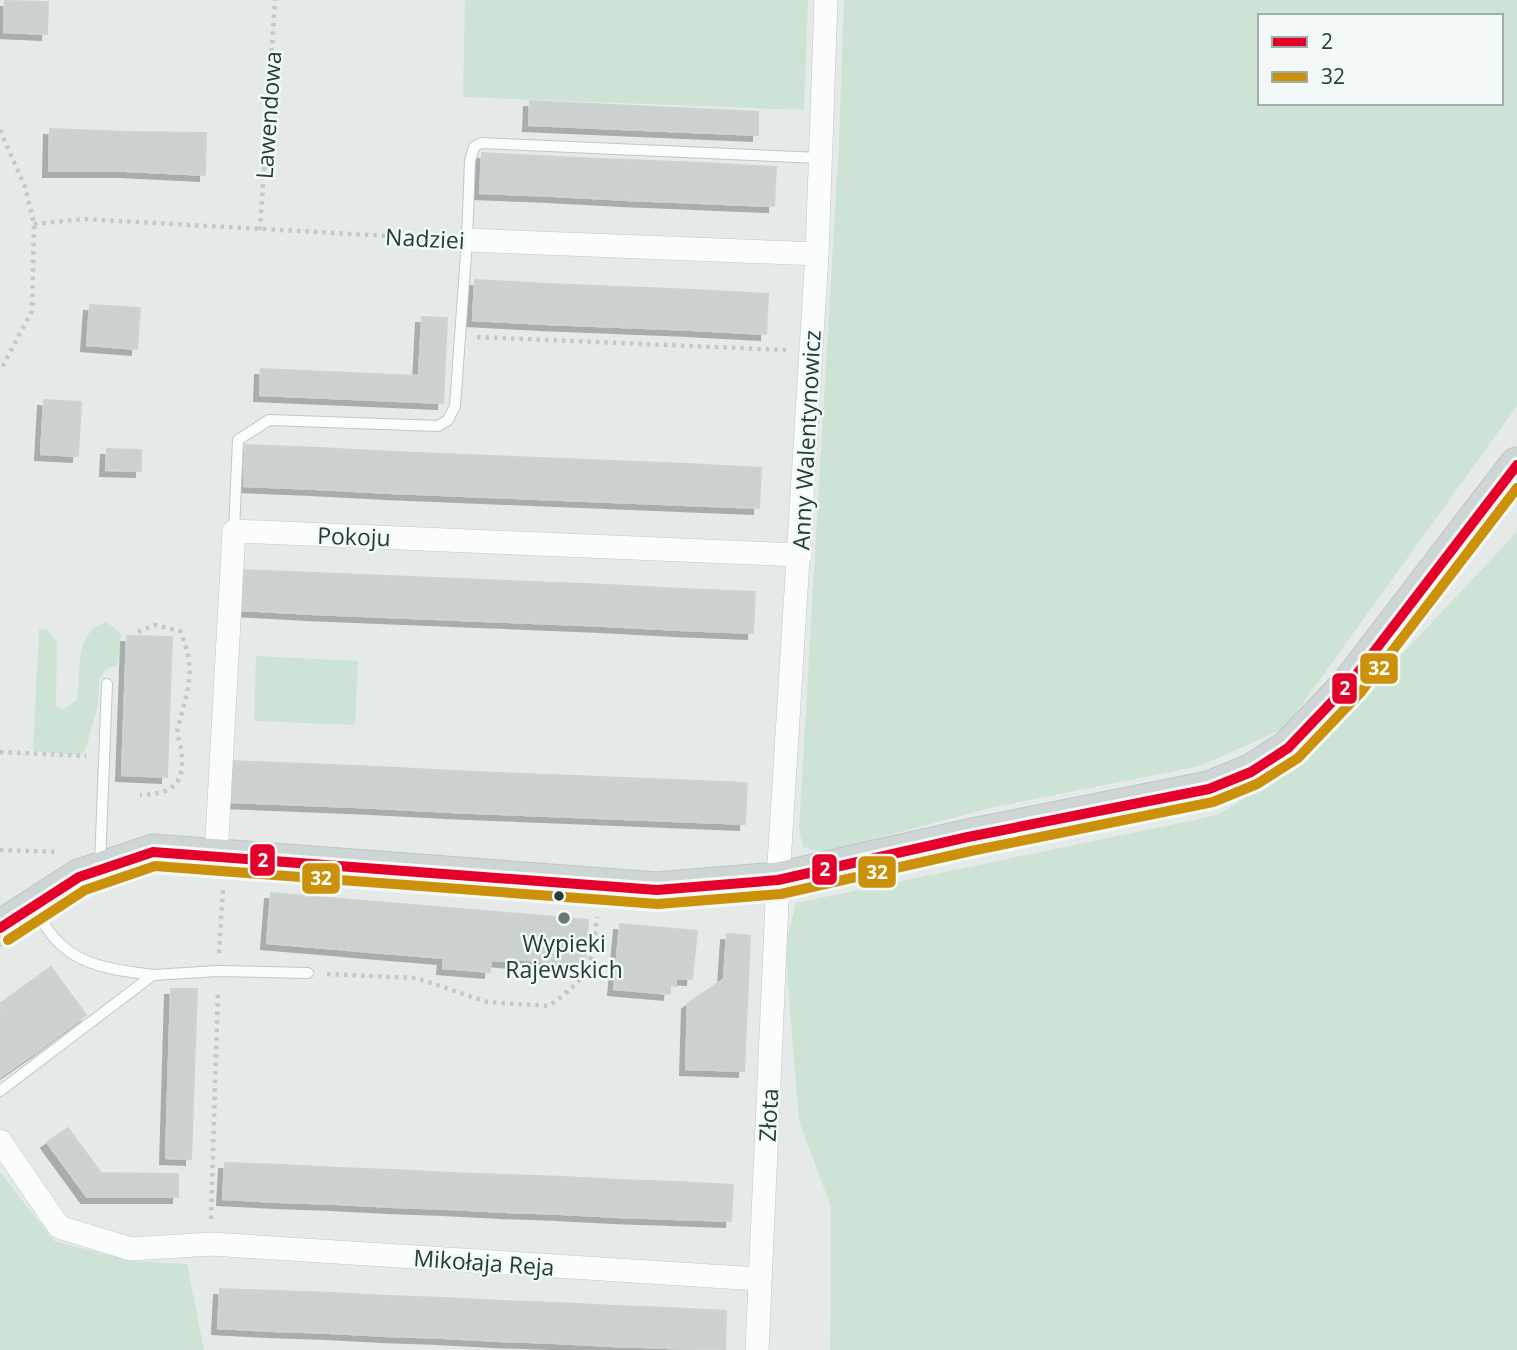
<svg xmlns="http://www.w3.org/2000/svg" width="1517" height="1350" font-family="'Open Sans',sans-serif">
  <defs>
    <filter id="shadow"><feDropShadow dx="-6" dy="6" stdDeviation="0" flood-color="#0004"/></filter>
  </defs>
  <rect width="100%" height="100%" fill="#e5eae8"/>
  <g fill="#cde3d6" fill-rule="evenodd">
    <path d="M465,0H808L804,110L463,97Z"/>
    <path d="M844,0H1517V406L1285,728L1200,766L990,808L823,853L803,847L799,829L839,141ZM1260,16H1501V103H1260Z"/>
    <path d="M1517,532V1350H830L831,1207L799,1121L785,947L796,903L1218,815L1300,762Z"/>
    <path d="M106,622L121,633L118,665L106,669L99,680L98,705L85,751L79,755L33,751L39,629L48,630L57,642L56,706L63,710L77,700C82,671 72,634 106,622Z"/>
    <path d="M256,656L358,661L355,725L254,721Z"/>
    <path d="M0,1172L54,1241L132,1261L187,1264L204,1350H0Z"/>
  </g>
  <g fill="#cbd1cf" stroke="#cdd3d1" stroke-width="2" filter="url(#shadow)">
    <path d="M5,1L48,2L47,34L4,32Z"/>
    <path d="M530,101L758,112V135L529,125Z"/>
    <path d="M50,129L128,132L127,171H49Z"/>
    <path d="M128,132L206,133L205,175L127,171Z"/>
    <path d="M482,153L556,157L554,196L480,193Z"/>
    <path d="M556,157L629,160L627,200L554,196Z"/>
    <path d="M629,160L702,163L701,203L627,200Z"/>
    <path d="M702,163L776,167L774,206L701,203Z"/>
    <path d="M475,280L548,284L546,324L473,320Z"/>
    <path d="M548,284L622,287L620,327L546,324Z"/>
    <path d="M622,287L695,290L693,330L620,327Z"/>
    <path d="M695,290L768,294L766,334L693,330Z"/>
    <path d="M90,305L140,308L137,349L87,345Z"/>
    <path d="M422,317L447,318L443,403L260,395L261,369L419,376Z"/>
    <path d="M44,400L81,402L78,456L41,454Z"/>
    <path d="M245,445L319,448L317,489L244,486Z"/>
    <path d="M319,448L393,452L391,493L317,489Z"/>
    <path d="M107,449L141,450V471L106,470Z"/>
    <path d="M393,452L466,455L464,496L391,493Z"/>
    <path d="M466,455L540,458L538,499L464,496Z"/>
    <path d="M540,458L614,461L612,502L538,499Z"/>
    <path d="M614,461L687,464L685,505L612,502Z"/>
    <path d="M687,464L761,468L759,508L685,505Z"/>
    <path d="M240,570L314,573L312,614L238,610Z"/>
    <path d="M314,573L387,576L385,617L312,614Z"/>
    <path d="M387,576L461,579L459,620L385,617Z"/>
    <path d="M461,579L534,582L533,623L459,620Z"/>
    <path d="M534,582L608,585L606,626L533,623Z"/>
    <path d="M608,585L682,589L680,630L606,626Z"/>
    <path d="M682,589L755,592L753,633L680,630Z"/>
    <path d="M127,636L172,637L167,777L122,775Z"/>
    <path d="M232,761L306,764L304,805L230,802Z"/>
    <path d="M306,764L379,767L377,808L304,805Z"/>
    <path d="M379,767L453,771L451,812L377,808Z"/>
    <path d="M453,771L526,774L524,815L451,812Z"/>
    <path d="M526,774L600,777L598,818L524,815Z"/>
    <path d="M600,777L674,780L672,821L598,818Z"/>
    <path d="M674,780L747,783L745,824L672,821Z"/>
    <path d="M271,893L352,900L348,950L267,943Z"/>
    <path d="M352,900L448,908L443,958L348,950Z"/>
    <path d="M448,908L521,914L517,962L491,960L490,972L443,968Z"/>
    <path d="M521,914L588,920L585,965L517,959Z"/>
    <path d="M620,924L697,931L692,979L676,978V986L670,985L669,994L614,989Z"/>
    <path d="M727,934L750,936L744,1071L686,1069L688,1003L724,979Z"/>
    <path d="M51,967L86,1015L36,1052L1,1003Z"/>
    <path d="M171,989H197L191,1159L166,1158Z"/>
    <path d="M0,1003L36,1052L0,1077Z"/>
    <path d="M68,1128L101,1173L178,1174V1197H87L47,1142Z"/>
    <path d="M225,1163L282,1165L280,1202L223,1199Z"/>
    <path d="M282,1165L338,1168L337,1204L280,1202Z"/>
    <path d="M338,1168L394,1170L393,1207L337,1204Z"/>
    <path d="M394,1170L451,1173L449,1209L393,1207Z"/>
    <path d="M451,1173L507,1175L506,1212L449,1209Z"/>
    <path d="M507,1175L564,1177L562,1214L506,1212Z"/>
    <path d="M564,1177L620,1180L618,1217L562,1214Z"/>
    <path d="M620,1180L677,1182L675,1219L618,1217Z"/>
    <path d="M677,1182L733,1185L731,1221L675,1219Z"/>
    <path d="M220,1289L276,1291L274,1331L218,1328Z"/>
    <path d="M276,1291L333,1293L331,1333L274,1331Z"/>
    <path d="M333,1293L388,1296L387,1336L331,1333Z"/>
    <path d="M388,1296L445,1298L443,1338L387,1336Z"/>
    <path d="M445,1298L501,1301L499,1341L443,1338Z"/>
    <path d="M501,1301L557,1303L555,1343L499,1341Z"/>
    <path d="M557,1303L614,1306L612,1346L555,1343Z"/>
    <path d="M614,1306L670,1308L668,1348L612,1346Z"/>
    <path d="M670,1308L726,1311L725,1350L668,1348Z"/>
  </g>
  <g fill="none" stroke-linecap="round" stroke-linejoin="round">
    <g stroke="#c2c7c5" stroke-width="12">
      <g id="lane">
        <path d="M234,531L238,440L269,420L438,426L448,420L455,406L467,240L470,161L474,147L481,143L821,158"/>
        <path d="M100,864L107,684"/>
        <path d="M37,911C62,964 101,968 153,975"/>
        <path d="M0,1091L153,975L218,971L308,973"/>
      </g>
    </g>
    <g stroke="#c2c7c5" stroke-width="24">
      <g id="street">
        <path d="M467,240L817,254"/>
        <path d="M216,856L234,531L800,555"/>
        <path d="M0,1141L59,1227L131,1249L211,1244L758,1279"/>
        <path d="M757,1350L778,880L817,254L826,0"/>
      </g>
    </g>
    <g stroke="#bcc6c4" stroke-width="37">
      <path id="primary" d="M0,928L79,877L153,852L657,890L778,880L968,837L1209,789L1251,772L1288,748L1350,683L1517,465"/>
    </g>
    <g stroke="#c1cac8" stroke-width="4.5" stroke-dasharray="3.5 5" stroke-linecap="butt">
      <path d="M0,130L25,187L34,224L32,311L0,371"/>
      <path d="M34,224L84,219L442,239"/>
      <path d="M260,230L275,0"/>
      <path d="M477,337L786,350"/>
      <path d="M138,632L155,625L180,631C197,670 188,689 178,727C176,734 180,741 181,748C186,783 174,794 140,795"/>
      <path d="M0,752L86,756"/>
      <path d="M0,850L59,852"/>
      <path d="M219,953L223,889"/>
      <path d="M327,974L416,978L487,1002L549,1006C590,976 592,966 597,917"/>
      <path d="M211,1219L218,990"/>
    </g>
    <use href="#lane" stroke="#fbfcfc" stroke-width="10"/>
    <use href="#street" stroke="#fbfcfc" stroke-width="23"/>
    <use href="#primary" stroke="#cdd6d4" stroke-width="35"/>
    <g stroke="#f3f9f6" stroke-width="16">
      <path id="bus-1" d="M0,928L79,877L153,852L657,890L778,880L968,837L1209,789L1251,772L1288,748L1350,683L1517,465"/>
    </g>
    <g stroke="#f3f9f6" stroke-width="16">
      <path id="bus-2" d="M8,940L85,890L155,866L658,904L781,894L971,851L1213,802L1257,784L1298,758L1361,692L1517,488"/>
    </g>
    <use href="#bus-1" stroke="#e4002b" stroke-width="10"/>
    <use href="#bus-2" stroke="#cc910b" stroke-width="10"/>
  </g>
  <circle fill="#213e39" stroke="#f3f9f6" stroke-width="2.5" cx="559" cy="896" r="6"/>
  <circle fill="#667a76" stroke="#f3f9f6" stroke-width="2.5" cx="564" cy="918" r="7"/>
  <g text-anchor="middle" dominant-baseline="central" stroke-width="5" stroke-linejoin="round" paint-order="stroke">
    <g font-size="23" fill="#213e39" stroke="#f3f9f6">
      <text transform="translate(268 115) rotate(-86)">Lawendowa</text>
      <text transform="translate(425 238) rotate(3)">Nadziei</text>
      <text transform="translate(806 440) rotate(-87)">Anny Walentynowicz</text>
      <text transform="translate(354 536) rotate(2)">Pokoju</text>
      <text transform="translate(768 1115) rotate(-87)">Złota</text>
      <text transform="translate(484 1262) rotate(4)">Mikołaja Reja</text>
    </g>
    <g font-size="23" fill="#213e39" stroke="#f3f9f6">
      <text x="564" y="943">Wypieki<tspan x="564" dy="26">Rajewskich</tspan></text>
    </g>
  </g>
  <g stroke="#f3f9f6" stroke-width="2.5">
    <rect x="1359" y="652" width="40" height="33" rx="7" fill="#cc910b"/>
    <rect x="1331" y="672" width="27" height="33" rx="7" fill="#e4002b"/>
    <rect x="249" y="843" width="27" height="34" rx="7" fill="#e4002b"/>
    <rect x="811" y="853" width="27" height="33" rx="7" fill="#e4002b"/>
    <rect x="857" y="855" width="40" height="34" rx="7" fill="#cc910b"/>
    <rect x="301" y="862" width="40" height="33" rx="7" fill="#cc910b"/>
  </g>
  <g font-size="19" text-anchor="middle" font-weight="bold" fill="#fff">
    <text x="1379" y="675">32</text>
    <text x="1345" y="695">2</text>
    <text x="263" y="867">2</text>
    <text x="825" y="876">2</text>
    <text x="877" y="879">32</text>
    <text x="321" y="885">32</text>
  </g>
  <rect x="1258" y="14" width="245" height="91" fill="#f3f9f6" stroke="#9faeaa" stroke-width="2"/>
  <rect x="1272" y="37" width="35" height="10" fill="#e4002b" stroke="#9faeaa" stroke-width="2"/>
  <text x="1321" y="49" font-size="21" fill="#213e39">2</text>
  <rect x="1272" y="72" width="35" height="10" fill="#cc910b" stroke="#9faeaa" stroke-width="2"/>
  <text x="1321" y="84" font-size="21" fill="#213e39">32</text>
</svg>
